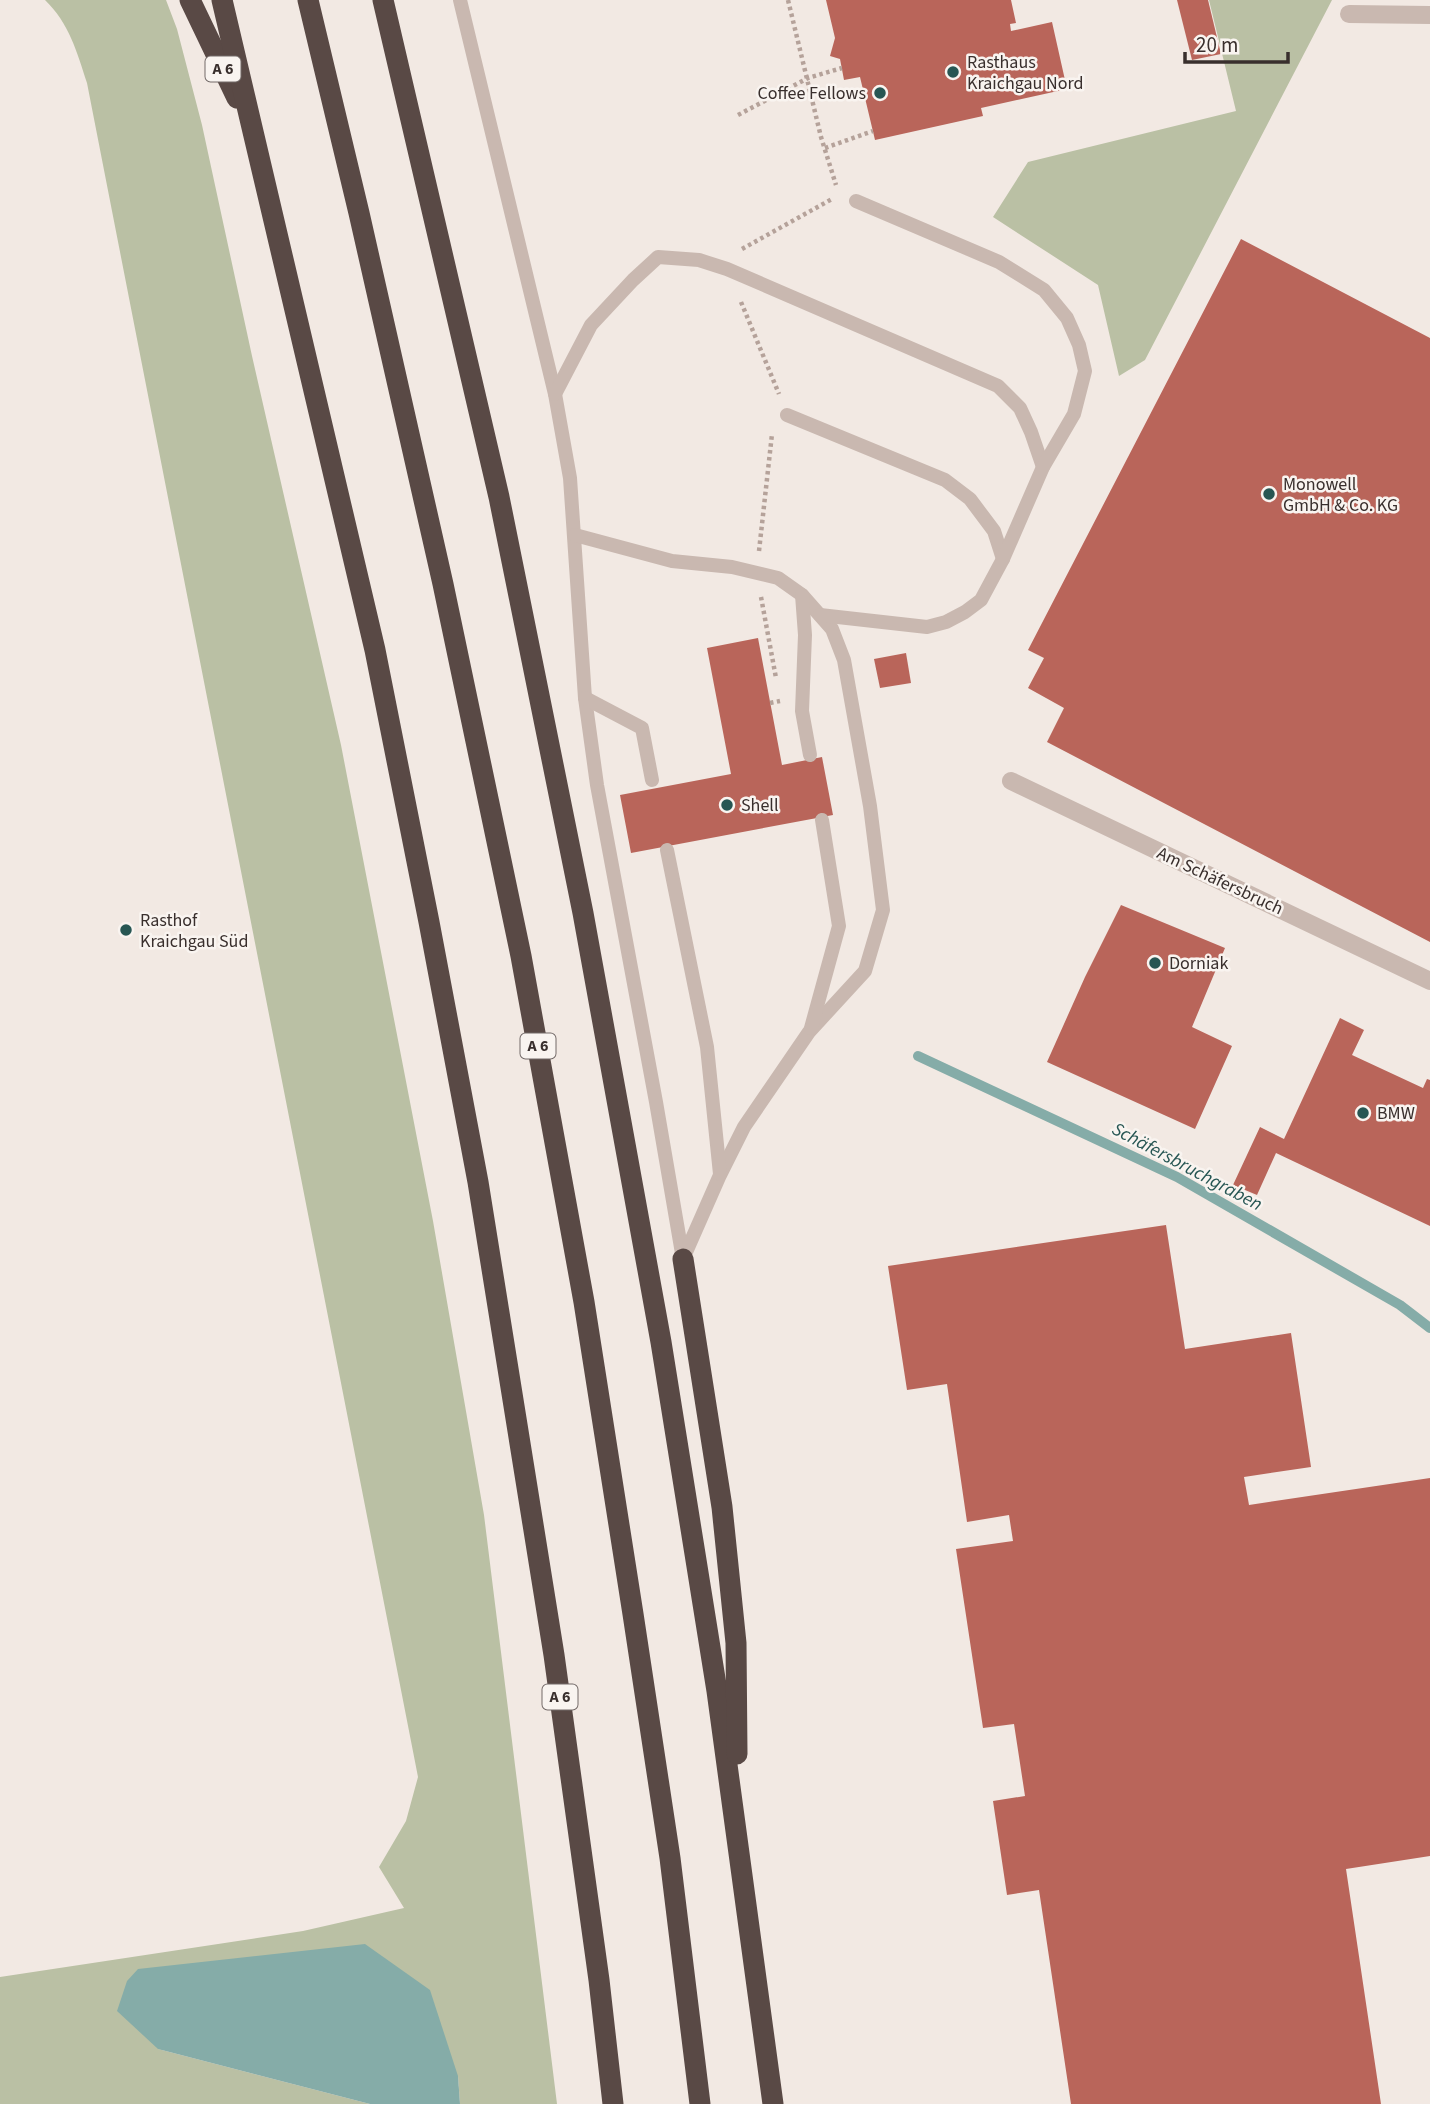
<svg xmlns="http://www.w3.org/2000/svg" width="1430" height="2104" font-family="'Source Sans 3',sans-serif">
  <rect width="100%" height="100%" fill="#f2e9e3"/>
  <g fill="#bac0a4">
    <path d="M45,0H166L177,29L202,125L252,356L341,745L433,1221L484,1515L557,2104H460L458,2076L158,2049L370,2104H0V1977L303,1931L404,1908L379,1867L406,1821L418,1777L87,83C77,52 69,23 45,0Z"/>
    <path d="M1209,0H1332L1145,360L1119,376L1098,285L993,217L1028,162L1236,111Z"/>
  </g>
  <path fill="#85aca8" d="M365,1944L430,1990L458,2076L460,2104H370L158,2049L117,2011L127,1981L138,1969Z"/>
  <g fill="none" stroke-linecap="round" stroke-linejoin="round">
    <path stroke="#85aca8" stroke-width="10" d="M918,1056L1177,1177L1400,1305L1430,1328"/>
  </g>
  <g fill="#b9655a">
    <path d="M826,0H1011L1016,23L1010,24L1011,31L1052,22L1067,89L981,108L983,116L875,140L860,77L844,80L840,59L830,56L835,38Z"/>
    <path d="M1177,0H1208L1221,54L1192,60Z"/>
    <path d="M1241,239L1430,338V942L1047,742L1064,708L1028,688L1044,658L1028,650Z"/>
    <path d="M758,638L782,765L822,757L833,815L631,853L620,795L731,774L707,648Z"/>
    <path d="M906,653L911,683L880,688L874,659Z"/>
    <path d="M1121,905L1225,948L1192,1027L1232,1046L1195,1129L1047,1062L1085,977Z"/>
    <path d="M1340,1018L1364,1030L1352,1055L1423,1088L1427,1079L1430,1080V1226L1276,1153L1257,1195L1233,1185L1260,1127L1284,1139Z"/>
    <path d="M1166,1225L1185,1349L1291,1333L1311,1467L1244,1477L1249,1505L1430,1478V1856L1346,1869L1381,2104H1071L1039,1890L1007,1895L993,1801L1025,1796L1014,1724L983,1728L956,1549L1013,1541L1009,1515L967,1522L947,1384L907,1390L888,1266Z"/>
  </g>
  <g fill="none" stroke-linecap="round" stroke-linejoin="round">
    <g stroke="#b5a29a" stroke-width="4.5" stroke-dasharray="3.5 3.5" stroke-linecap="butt">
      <path d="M788,0L821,137L836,185"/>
      <path d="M738,115L808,78L842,68"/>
      <path d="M825,148L873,131"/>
      <path d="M742,249L832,199"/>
      <path d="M741,302L779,394"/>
      <path d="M759,551L772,434"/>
      <path d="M761,597L776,678"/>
      <path d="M770,703L780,701"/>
    </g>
    <g stroke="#c9b8b0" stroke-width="14">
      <path d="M460,0L555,394L570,478L585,698L597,785L656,1102L683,1259"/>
      <path d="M555,394L591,325L633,280L658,257L699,260L727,269L998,386L1020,408L1031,432L1043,467"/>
      <path d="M787,415L945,480L970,499L994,531L1003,559"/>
      <path d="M575,535L672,561L732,567L778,578L802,595L832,629L844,660L870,806L883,910L865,971L809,1032L744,1127L720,1175L683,1259"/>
      <path d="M802,595L805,635L802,711L810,755"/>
      <path d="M820,615L927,627L946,622L965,612L981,600L1003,559L1043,467L1074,414L1085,371L1079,345L1067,318L1044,290L999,262L856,201"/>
      <path d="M585,698L642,728L652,780"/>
      <path d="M667,850L707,1047L720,1174"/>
      <path d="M811,1028L839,926L822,820"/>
    </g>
    <g stroke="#c9b8b0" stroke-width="18">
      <path d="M1349,14L1430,15"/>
      <path d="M1011,781L1430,981"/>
    </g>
    <g stroke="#594945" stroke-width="21">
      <path d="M190,0L237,98"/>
      <path d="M222,0L375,650L429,922L478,1182L554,1655L599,1980L613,2104"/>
      <path d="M308,0L359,213L443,584L521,956L584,1302L633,1614L670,1858L700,2104"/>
      <path d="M383,0L499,497L583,913L661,1342L717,1691L773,2104"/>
      <path d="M683,1259L722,1507L736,1643L737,1754"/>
    </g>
  </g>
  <g fill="#275653" stroke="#f9f4f0" stroke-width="2.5">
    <circle cx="953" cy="72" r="7"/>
    <circle cx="880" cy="93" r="7"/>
    <circle cx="1269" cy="494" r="7"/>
    <circle cx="727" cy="805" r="7"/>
    <circle cx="126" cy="930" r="7"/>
    <circle cx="1155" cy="963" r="7"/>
    <circle cx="1363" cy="1113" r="7"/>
  </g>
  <g text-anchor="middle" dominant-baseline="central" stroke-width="5" stroke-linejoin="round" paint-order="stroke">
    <g fill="#f9f4f0" stroke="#736a68" stroke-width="2">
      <rect x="205.5" y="56.5" width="35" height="25" rx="5"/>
      <rect x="520.5" y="1033.5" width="35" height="25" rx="5"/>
      <rect x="542.5" y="1684.5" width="35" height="25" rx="5"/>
    </g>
    <g font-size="16" font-weight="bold" fill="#392f2d">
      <text x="223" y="69">A 6</text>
      <text x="538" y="1046">A 6</text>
      <text x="560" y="1697">A 6</text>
    </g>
    <g font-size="18" fill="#392f2d" stroke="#f9f4f0" text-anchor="start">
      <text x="967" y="62">Rasthaus<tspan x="967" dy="21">Kraichgau Nord</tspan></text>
      <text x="866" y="93" text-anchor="end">Coffee Fellows</text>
      <text x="1283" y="484">Monowell<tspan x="1283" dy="21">GmbH &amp; Co. KG</tspan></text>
      <text x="741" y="805">Shell</text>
      <text x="140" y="920">Rasthof<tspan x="140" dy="21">Kraichgau Süd</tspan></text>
      <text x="1169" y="963">Dorniak</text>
      <text x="1377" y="1113">BMW</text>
    </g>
    <g font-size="18" fill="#392f2d" stroke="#f9f4f0">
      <text transform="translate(1220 881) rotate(25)">Am Schäfersbruch</text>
    </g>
    <g font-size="19" font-style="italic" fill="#275653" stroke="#f9f4f0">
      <text transform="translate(1187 1167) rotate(28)">Schäfersbruchgraben</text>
    </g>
  </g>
  <path d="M1185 52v10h103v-10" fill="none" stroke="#392f2d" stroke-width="3.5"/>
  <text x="1196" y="52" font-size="21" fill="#392f2d" stroke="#f9f4f0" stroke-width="5" paint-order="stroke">20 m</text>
</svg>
